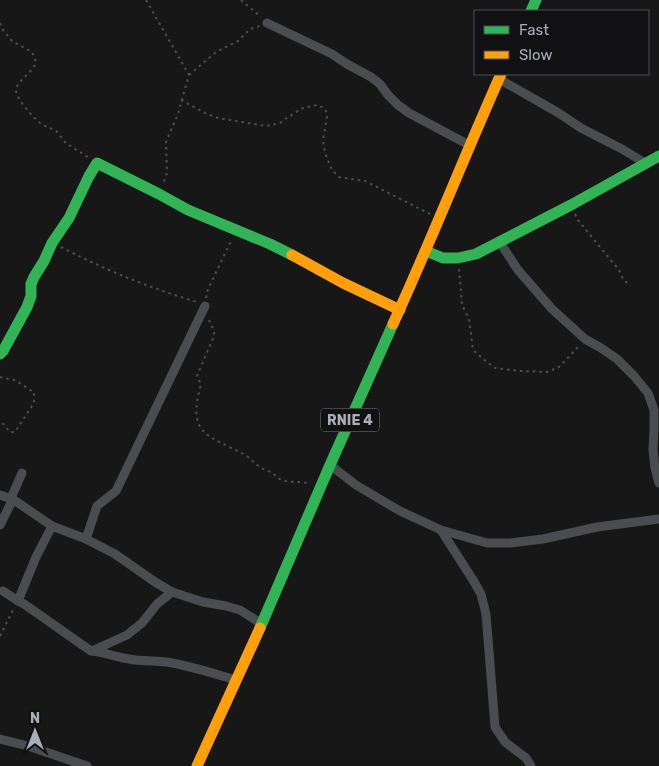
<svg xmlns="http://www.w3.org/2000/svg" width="659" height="766" font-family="Rubik,sans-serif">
  <rect width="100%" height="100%" fill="#171717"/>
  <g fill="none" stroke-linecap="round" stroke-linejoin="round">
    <g stroke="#4d4e52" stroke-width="2" stroke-dasharray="2.5 4" stroke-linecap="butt">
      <path d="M146,0L189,75L178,114L166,142L167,173L163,184"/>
      <path d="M241,0L261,17"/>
      <path d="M0,23L3,30L12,41L32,52L36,62C33,73 17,80 16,90C16,99 32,116 39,122C44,126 50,128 56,131C60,134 62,140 66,143C73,148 82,153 89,158"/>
      <path d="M189,75L216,52L238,41L250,29L260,26"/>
      <path d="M181,100L205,113L218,118L266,126L280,123L288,117L303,108L317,105L324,108L326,111L327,117L323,140L325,153L332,170L339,177L365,181L430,214"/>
      <path d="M575,214L578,220L586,230L619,270L623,279L627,283"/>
      <path d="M61,247C105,270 150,288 197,302"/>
      <path d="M459,269L462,305L469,319L473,350L483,359L495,368L519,371L547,372L559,367L580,345"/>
      <path d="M206,298L208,289L232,239"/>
      <path d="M209,320L214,331V336L197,376L201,384C187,435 206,434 245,455C251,458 254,464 260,467C264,470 270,471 274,474C274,475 279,479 280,479C289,484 301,480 310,484"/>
      <path d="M0,377C5,379 11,378 16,381C22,384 28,389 34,392V403L15,432H10L0,420"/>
      <path d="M0,636L14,608"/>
    </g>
    <g stroke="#4b4c50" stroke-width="9">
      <path d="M267,23L332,54L347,64L371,77L380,84L388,95L398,105L409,113L469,145"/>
      <path d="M499,79L557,112L581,128L622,149L645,163"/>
      <path d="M499,241L518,270L552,309L585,339L601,348L617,359L634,376L648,393L654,410V429L653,450L655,468L659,483"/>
      <path d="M330,465L356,485L400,511L441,530L487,543H510L543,539L597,527L659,519"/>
      <path d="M0,495L14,500L52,526L86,539L115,554L155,582L172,592L203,602L226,606L240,610L262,624"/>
      <path d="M11,498L22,473"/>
      <path d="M0,525L13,499"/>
      <path d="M441,530L473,580L481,594L486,614L495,727L505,742L526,758L531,766"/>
      <path d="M86,539L97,506L116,491L205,306"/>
      <path d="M3,591L18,601L24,604L91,651C104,652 116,657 129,659C143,662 158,660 172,663C194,667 215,674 236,680"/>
      <path d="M18,601L36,557L52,526"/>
      <path d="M94,650L127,635L142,623L157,604L172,592"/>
      <path d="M0,739L28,746L87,766"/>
    </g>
    <g stroke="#30b455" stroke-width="11">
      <path d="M531,11L536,0"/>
      <path d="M426,251L443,258H458L476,254L571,205L659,156"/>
      <path d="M0,354L3,351L27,307L31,296V284L34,277L44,261L52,243L69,218L89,176L97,163L159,194L188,210L270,244L292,255"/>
      <path d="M260,628L330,465L393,324"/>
    </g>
    <g stroke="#ff9f0a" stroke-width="11">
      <path d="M292,255L343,283L400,310"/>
      <path d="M393,324C431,241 464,157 501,74"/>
      <path d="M197,766L260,628"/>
    </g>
  </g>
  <g text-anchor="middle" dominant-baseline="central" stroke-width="4" stroke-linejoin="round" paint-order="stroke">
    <rect fill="#111113" stroke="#7b7e86" stroke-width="1" x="321" y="408.5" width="58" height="23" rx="4"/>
    <g font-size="14" font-weight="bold" fill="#a8adb8">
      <text x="350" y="420">RNIE 4</text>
    </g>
  </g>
  <rect x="474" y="10" width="175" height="65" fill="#111113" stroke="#4d4f55"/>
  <rect x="484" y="26" width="25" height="8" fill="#30b455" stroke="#4d4f55"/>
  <text x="519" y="35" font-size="15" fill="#a8adb8">Fast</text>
  <rect x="484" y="51" width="25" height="8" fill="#ff9f0a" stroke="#4d4f55"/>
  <text x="519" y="60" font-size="15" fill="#a8adb8">Slow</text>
  <g transform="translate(35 731)" stroke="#111113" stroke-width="4" paint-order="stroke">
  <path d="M0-4L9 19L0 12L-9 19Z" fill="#a8adb8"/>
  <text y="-8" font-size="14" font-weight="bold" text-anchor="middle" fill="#a8adb8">N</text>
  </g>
</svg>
